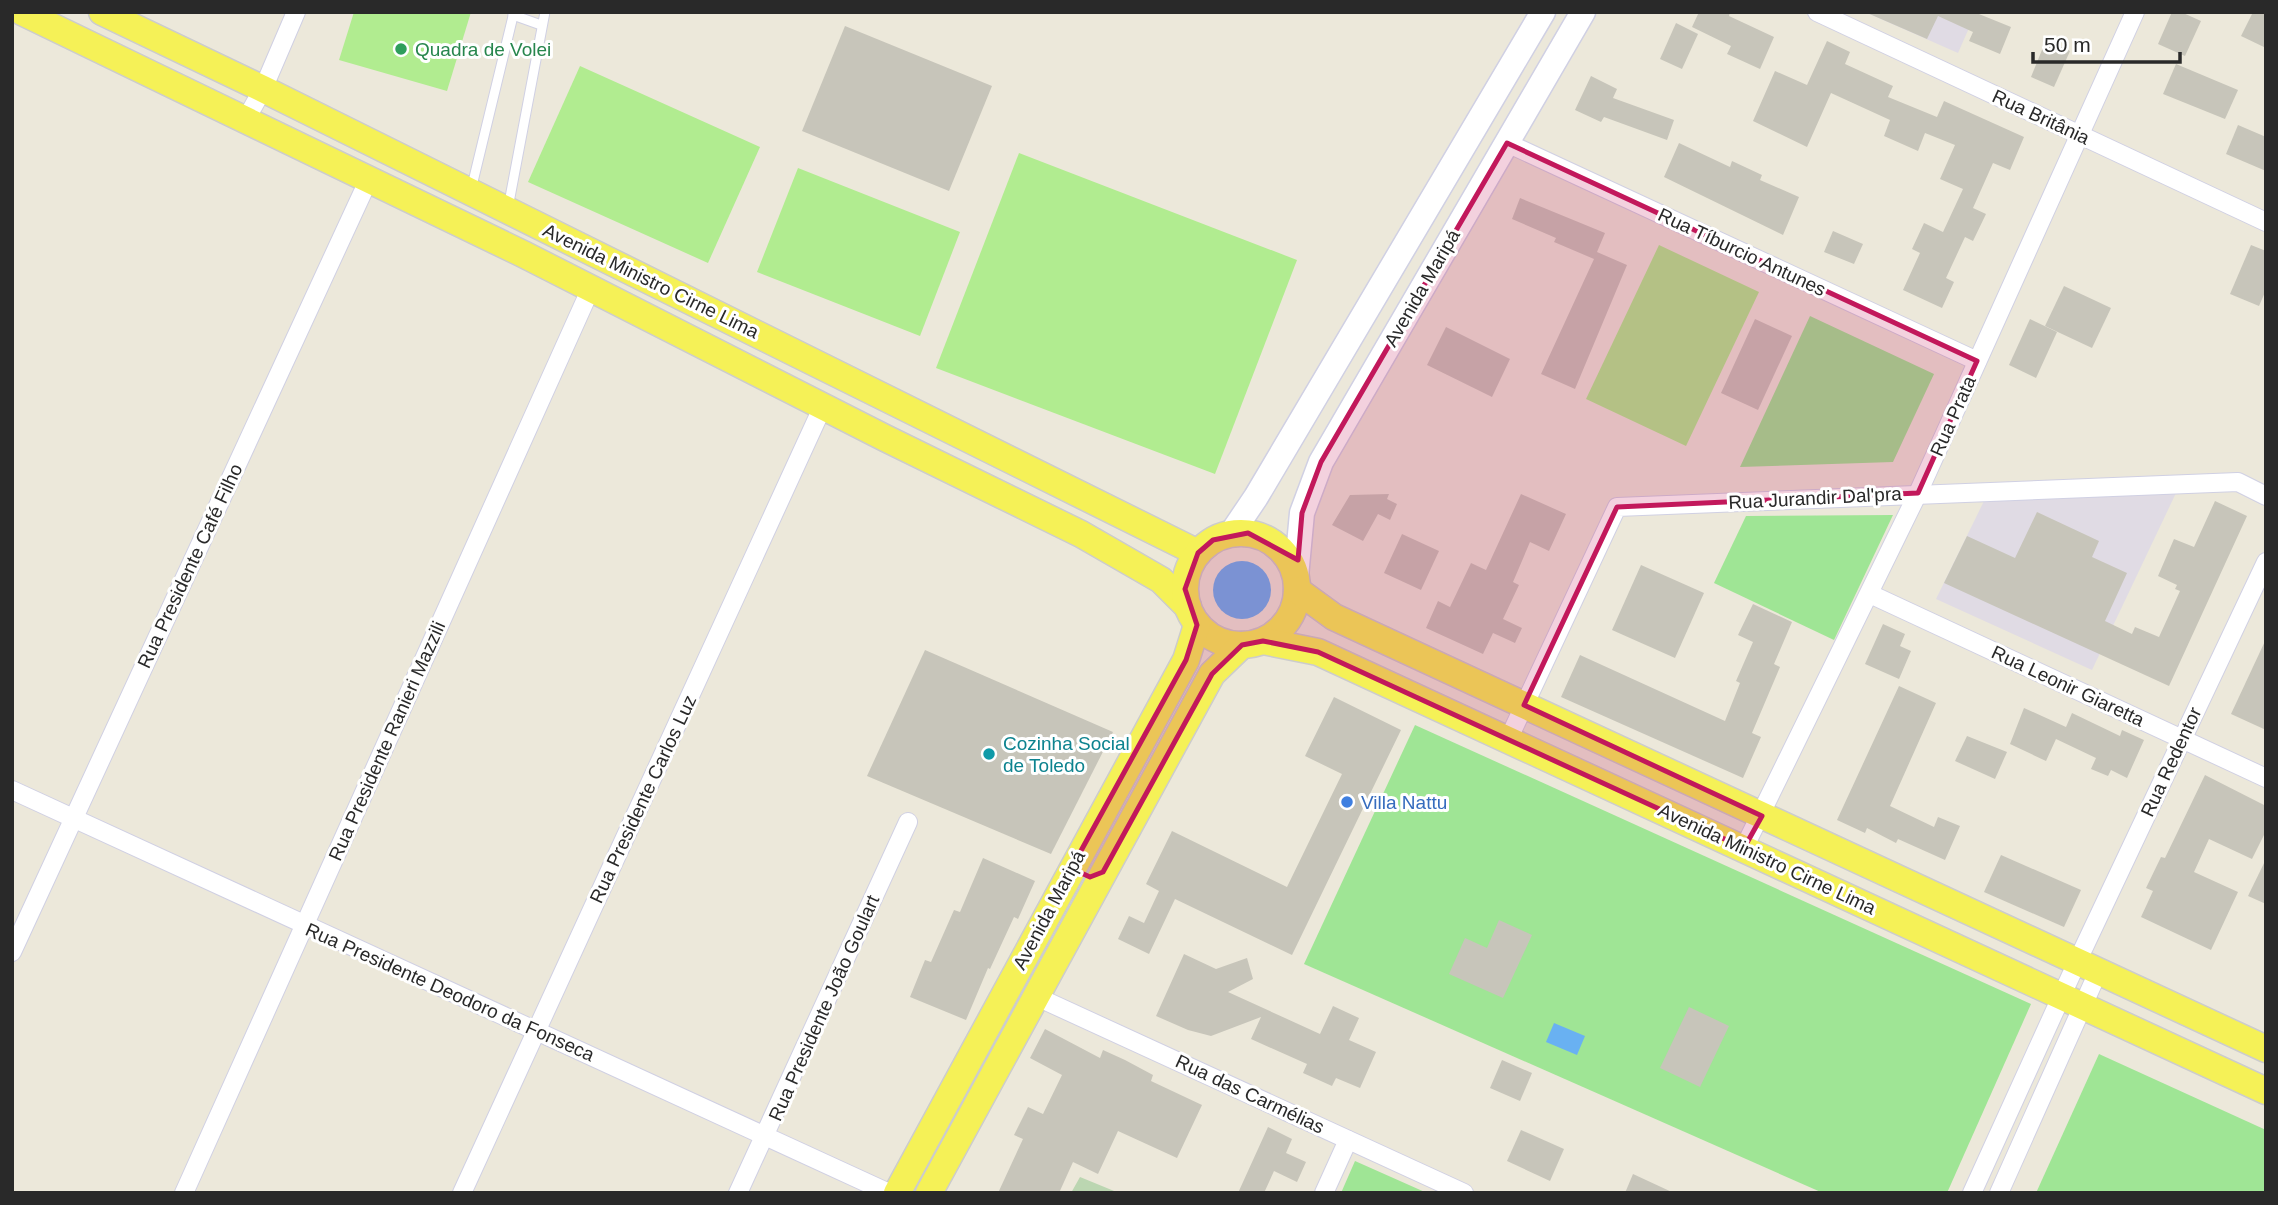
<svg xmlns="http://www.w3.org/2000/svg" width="2278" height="1205" font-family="Arial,sans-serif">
  <rect width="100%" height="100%" fill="#ece8da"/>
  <g fill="#e0dbe4">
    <path d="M1865,12H1976L1958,53Z"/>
    <path d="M2176,493L2092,670L1936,599L1984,501Z"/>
  </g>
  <g fill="#9fe595">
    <path d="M1810,316L1934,374L1893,462L1740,467Z"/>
    <path d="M1893,515L1834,640L1714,583L1746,516Z"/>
    <path d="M1415,725L2031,1004L1947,1193H1823L1304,964Z"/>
    <path d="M2099,1054L2266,1130V1193H2036Z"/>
    <path d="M1355,1161L1427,1193H1341Z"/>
  </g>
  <path fill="#bbd6b1" d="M1080,1177L1119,1193H1071Z"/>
  <g fill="#b1ec90">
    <path d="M354,12H471L447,91L339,60Z"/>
    <path d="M580,66L760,147L708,263L528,182Z"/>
    <path d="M1019,153L1297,260L1215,474L936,368Z"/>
    <path d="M798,168L960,232L920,336L757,272Z"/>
    <path d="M1659,245L1759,292L1686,446L1586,399Z"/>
  </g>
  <g fill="#69b1f2">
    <circle cx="1242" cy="590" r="29"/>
    <path d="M1554,1023L1585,1036L1577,1055L1546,1042Z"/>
  </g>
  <g fill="#c7c5ba">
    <path d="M1699,12H1730L1729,16L1774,37L1760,69L1727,54L1731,46L1692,27Z"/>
    <path d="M1865,12H1974L2011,27L2000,54L1969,41L1973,32L1938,16L1927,39Z"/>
    <path d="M2172,12H2181L2201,21L2185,56L2158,44Z"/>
    <path d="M2253,12H2266V48L2241,36Z"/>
    <path d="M1676,23L1698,34L1682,69L1660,59Z"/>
    <path d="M845,26L992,86L949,191L802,131Z"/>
    <path d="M2046,40L2070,51L2054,87L2031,77Z"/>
    <path d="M1827,41L1850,52L1845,64L1893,86L1888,97L1937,117L1944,101L2024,137L2010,170L1993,163L1973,208L1986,214L1973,241L1965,237L1946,278L1954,282L1942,308L1903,290L1920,253L1912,249L1924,223L1943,232L1963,189L1940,179L1955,145L1925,133L1918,151L1884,136L1890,120L1831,93L1807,147L1753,121L1775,71L1807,85Z"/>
    <path d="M2176,64L2238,90L2225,119L2163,94Z"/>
    <path d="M1591,76L1617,89L1613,98L1674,120L1667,140L1604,117L1601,122L1575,110Z"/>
    <path d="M2238,125L2266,137V171L2226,154Z"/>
    <path d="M1679,143L1730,167L1732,161L1762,175L1760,180L1799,197L1783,235L1664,177Z"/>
    <path d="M1520,198L1605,233L1597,252L1627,265L1575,389L1541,374L1594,259L1554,242L1556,238L1512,219Z"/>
    <path d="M1833,231L1863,244L1854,264L1824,252Z"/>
    <path d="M2251,245L2266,251V290L2259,306L2230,294Z"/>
    <path d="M2064,286L2111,308L2092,348L2045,326Z"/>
    <path d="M1755,319L1792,336L1758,410L1721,393Z"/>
    <path d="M2030,319L2057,332L2036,378L2009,365Z"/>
    <path d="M1446,327L1510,359L1492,397L1427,365Z"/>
    <path d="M1389,494L1387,499L1397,504L1390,520L1378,514L1363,541L1332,525L1350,495Z"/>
    <path d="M1521,494L1566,514L1549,551L1530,542L1513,582L1519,585L1503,619L1522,628L1515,643L1493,633L1483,654L1426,628L1438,601L1450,607L1471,563L1486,570Z"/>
    <path d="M2215,501L2247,516L2169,686L1944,583L1967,536L2015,558L2037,512L2099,541L2092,557L2127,573L2105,621L2132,634L2135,627L2159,637L2180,591L2175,589L2177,585L2158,576L2174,539L2194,547Z"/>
    <path d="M1402,534L1439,551L1421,590L1384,573Z"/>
    <path d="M1641,565L1704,593L1675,658L1612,630Z"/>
    <path d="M1753,604L1792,622L1774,664L1780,667L1752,733L1761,737L1743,778L1561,697L1580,655L1725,721L1740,683L1736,681L1753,642L1738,635Z"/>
    <path d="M1883,624L1905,634L1900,646L1911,651L1899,679L1865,664Z"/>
    <path d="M2266,639V730L2231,714Z"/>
    <path d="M925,650L1113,732L1051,854L867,776Z"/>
    <path d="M1899,686L1936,703L1890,806L1934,827L1938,817L1960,826L1945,860L1898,839L1896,843L1867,828L1865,833L1837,820Z"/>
    <path d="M1334,697L1401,730L1292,955L1175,899L1149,954L1118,939L1129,916L1144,923L1159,891L1146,884L1172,831L1287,887L1342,774L1305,756Z"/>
    <path d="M2024,708L2066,727L2072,713L2120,736L2122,730L2144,740L2127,778L2111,770L2108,776L2091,769L2096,758L2056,739L2046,761L2010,744Z"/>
    <path d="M1967,736L2007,752L1995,779L1955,761Z"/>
    <path d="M2205,775L2266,806V831L2252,859L2209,839L2194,872L2238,892L2211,950L2141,917L2153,891L2146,888L2161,857L2165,858Z"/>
    <path d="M2001,855L2081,890L2064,927L1984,892Z"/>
    <path d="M983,858L1035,881L1018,919L1014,917L990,969L988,968L966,1020L910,997L925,960L931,962L954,910L960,912Z"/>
    <path d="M2266,859V904L2248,896Z"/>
    <path d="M1499,920L1532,935L1503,998L1449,974L1465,938L1487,948Z"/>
    <path d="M1184,954L1216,969L1247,958L1253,979L1228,992L1320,1034L1333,1006L1359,1018L1349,1040L1376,1052L1360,1088L1336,1078L1332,1086L1303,1073L1307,1064L1251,1039L1261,1017L1211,1036L1188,1030L1156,1016Z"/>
    <path d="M1689,1007L1729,1026L1700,1087L1660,1068Z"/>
    <path d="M1045,1029L1100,1058L1103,1050L1125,1060L1153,1075L1151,1081L1202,1105L1177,1158L1118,1131L1098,1174L1073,1162L1059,1193H998L1023,1139L1014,1135L1028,1107L1043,1114L1062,1075L1030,1058Z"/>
    <path d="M1502,1060L1532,1073L1520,1101L1490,1088Z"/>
    <path d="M1268,1127L1292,1139L1286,1153L1306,1162L1297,1182L1274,1171L1264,1193H1238Z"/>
    <path d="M1521,1130L1564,1149L1550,1181L1507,1161Z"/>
    <path d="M1633,1174L1674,1193H1625Z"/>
  </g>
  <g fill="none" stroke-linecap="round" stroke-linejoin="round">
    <g stroke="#d0d0e3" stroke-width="11">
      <g id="service">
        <path d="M513,15L541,25"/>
        <path d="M471,190L514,12"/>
        <path d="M508,208L545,12"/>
      </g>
    </g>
    <g stroke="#d0d0e3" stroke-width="20">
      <g id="minor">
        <path d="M1817,12L2266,222"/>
        <path d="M245,121L263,89L296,12"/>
        <path d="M1507,143L1977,361"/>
        <path d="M1870,594L2266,778"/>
        <path d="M1508,740L1617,507L2238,482L2266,496"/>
        <path d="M12,790L889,1193"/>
        <path d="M1744,848L1918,493L2135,12"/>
        <path d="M12,952L368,181"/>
        <path d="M1035,996L1464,1193"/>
        <path d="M184,1193L591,288"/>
        <path d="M462,1193L823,406"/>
        <path d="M738,1193L908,822"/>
        <path d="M1324,1193L1348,1140"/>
        <path d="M1972,1193L2077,962L2266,562"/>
        <path d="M1999,1193L2098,972"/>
      </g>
    </g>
    <g stroke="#d0d0e3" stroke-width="27">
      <g id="secondary">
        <path d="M1231,534L1256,497L1543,12"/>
        <path d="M1296,577L1302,513L1321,462L1583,12"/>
      </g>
    </g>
    <g stroke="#ccc" stroke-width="29">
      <g id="primary">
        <path d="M22,12L523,254L885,438L1081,534L1161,580L1188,607"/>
        <path d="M102,12L263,89L1198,553"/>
        <circle cx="1241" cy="589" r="56"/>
        <path d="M1297,590L1334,617L2266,1049"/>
        <path d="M1263,641L1318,652L2266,1091"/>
        <path d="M897,1193L1186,660L1197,625"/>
        <path d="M929,1193L1212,674L1242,645"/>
      </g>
    </g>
    <use href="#service" stroke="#fff" stroke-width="9"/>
    <use href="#minor" stroke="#fff" stroke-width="18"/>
    <use href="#secondary" stroke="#fff" stroke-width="24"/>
    <use href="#primary" stroke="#f5f157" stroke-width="26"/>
  </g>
  <path fill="#c2185b" fill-opacity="0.2" stroke="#c2185b" stroke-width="5" stroke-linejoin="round" d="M1507,143L1977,361L1918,493L1617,507L1524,705L1762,816L1744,848L1318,652L1263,641L1242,645L1212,674L1103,872L1090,877L1079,872L1077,858L1186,660L1197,625L1185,589L1198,553L1213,540L1248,533L1298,560L1302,513L1321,462Z"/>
  <circle fill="#2e9e5b" stroke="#fff" stroke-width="2.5" cx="401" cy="49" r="7"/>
  <circle fill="#0f9aa8" stroke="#fff" stroke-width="2.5" cx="989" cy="754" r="7"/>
  <circle fill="#3f7fe0" stroke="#fff" stroke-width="2.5" cx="1347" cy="802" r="7"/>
  <g text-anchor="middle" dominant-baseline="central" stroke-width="6" stroke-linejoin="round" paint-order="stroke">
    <g font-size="19" fill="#27864d" stroke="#fff" text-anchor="start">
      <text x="415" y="49">Quadra de Volei</text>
    </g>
    <g font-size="19" fill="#292929" stroke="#fff">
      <text transform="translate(2041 117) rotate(25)">Rua Britânia</text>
      <text transform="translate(1742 252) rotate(25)">Rua Tíburcio Antunes</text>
      <text transform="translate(651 281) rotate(26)">Avenida Ministro Cirne Lima</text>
      <text transform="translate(1422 288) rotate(-60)">Avenida Maripá</text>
      <text transform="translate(1953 416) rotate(-66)">Rua Prata</text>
      <text transform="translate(1815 498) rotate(-3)">Rua Jurandir Dal'pra</text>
      <text transform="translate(190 566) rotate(-65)">Rua Presidente Café Filho</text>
      <text transform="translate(2068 686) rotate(25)">Rua Leonir Giaretta</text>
      <text transform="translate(387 741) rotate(-66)">Rua Presidente Ranieri Mazzili</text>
      <text transform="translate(2171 762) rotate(-65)">Rua Redentor</text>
      <text transform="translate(643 799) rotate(-65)">Rua Presidente Carlos Luz</text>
      <text transform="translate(1767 859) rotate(25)">Avenida Ministro Cirne Lima</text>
      <text transform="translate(1049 910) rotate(-62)">Avenida Maripá</text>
      <text transform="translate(450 992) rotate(24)">Rua Presidente Deodoro da Fonseca</text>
      <text transform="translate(824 1008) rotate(-66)">Rua Presidente João Goulart</text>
      <text transform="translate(1250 1094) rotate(25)">Rua das Carmélias</text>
    </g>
    <g font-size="19" fill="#0d838f" stroke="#fff" text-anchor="start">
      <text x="1003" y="743">Cozinha Social<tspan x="1003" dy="22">de Toledo</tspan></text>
    </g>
    <g font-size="19" fill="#366cbe" stroke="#fff" text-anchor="start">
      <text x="1361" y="802">Villa Nattu</text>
    </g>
  </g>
  <rect width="2278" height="1205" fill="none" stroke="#292929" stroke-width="28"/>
  <path d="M2033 52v10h147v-10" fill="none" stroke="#292929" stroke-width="3.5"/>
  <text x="2044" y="52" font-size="21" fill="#292929" stroke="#ffffff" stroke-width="5" paint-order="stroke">50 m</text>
</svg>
